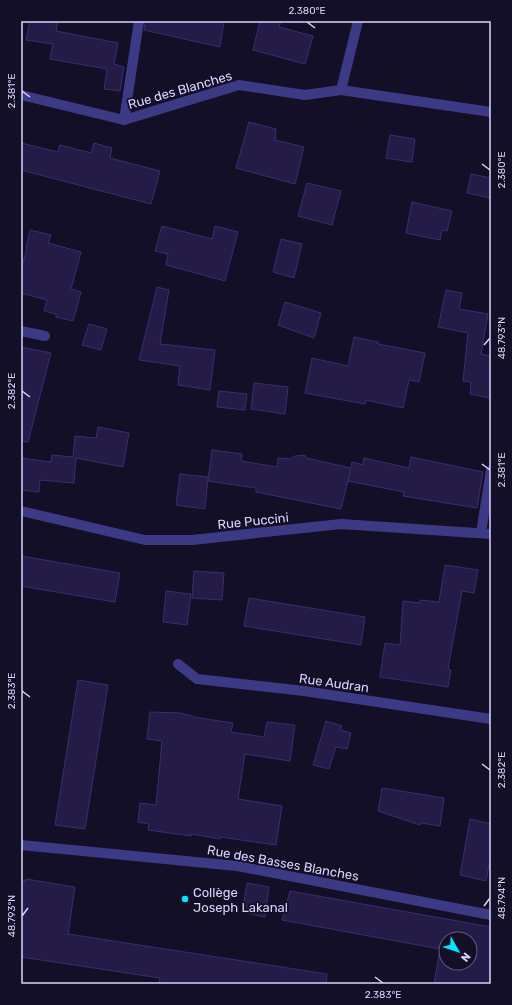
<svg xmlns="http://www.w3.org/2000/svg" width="512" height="1005" font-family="Rubik,sans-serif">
  <rect width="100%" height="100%" fill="#130f26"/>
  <g fill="#241b47" stroke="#3b2d73" fill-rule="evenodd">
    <path d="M30,21H58L56,31L118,43L114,64L124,67L120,91L104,89L107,69L50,59L53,44L26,40Z"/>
    <path d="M145,21H224L220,47L144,30Z"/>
    <path d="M260,21H281L279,27L313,36L305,64L253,50Z"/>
    <path d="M249,122L276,129L275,140L304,147L295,184L236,168Z"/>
    <path d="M390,135L415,139L412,162L386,158Z"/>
    <path d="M21,143L58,152L60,145L91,153L94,143L112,148L110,158L160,171L151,204L21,170Z"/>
    <path d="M471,174L491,178V198L467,193Z"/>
    <path d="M307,183L341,191L332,225L298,216Z"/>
    <path d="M412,202L452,211L447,231L442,230L440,240L406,233Z"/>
    <path d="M162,226L212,239L215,226L238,232L225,281L166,265L168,254L155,251Z"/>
    <path d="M30,230L51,235L48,243L81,252L71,289L81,292L73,321L56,317V314L44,311L47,300L21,293V270L27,248H26Z"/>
    <path d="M281,239L302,244L294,278L273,272Z"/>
    <path d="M157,287L169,290L160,344L215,350L210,390L178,385L180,366L139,360Z"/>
    <path d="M446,290L462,293L459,309L488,314L481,354L491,356V395L489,398L470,394L471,382L463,381L468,333L438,327Z"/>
    <path d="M285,302L321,313L314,338L278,325Z"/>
    <path d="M89,324L107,329L101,350L82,345Z"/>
    <path d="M354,337L378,342V344L425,353L419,382L409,380L403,408L366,400L365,404L305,393L312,358L348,366Z"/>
    <path d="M21,347L51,353L28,442L21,441Z"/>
    <path d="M254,383L288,387L285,414L251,409Z"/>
    <path d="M219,391L247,394L245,410L217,407Z"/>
    <path d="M98,427L129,433L123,467L76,458L74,483L40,480L39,492L21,490V458L51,462L52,455L73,457L75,436L96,438Z"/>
    <path d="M212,450L242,454L241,461L277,467L278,458L291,459L295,456L305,455L306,458L351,468L341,509L256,492V488L208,481Z"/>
    <path d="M411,457L483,472L477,508L403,496L404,492L348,481L352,462L363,465L364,458L409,468Z"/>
    <path d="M180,474L208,477L205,509L176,505Z"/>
    <path d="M21,556L120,573L115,602L21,586Z"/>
    <path d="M445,565L478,570L474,593L462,591L448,669L451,670L448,687L380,677L385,643L400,645L403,601L420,603V600L439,602Z"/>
    <path d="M194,571L224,573L222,600L192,598Z"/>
    <path d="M166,591L191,594L187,625L163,622Z"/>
    <path d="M249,598L365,617L361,645L244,626Z"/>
    <path d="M78,680L108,685L85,829L55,825Z"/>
    <path d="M150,712L181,713L192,716L193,717L233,723L231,732L264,737L267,722L295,725L290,761L245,754L238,799L282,806L276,845L220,837V839L191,834V836L148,830L149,824L138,822L140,803L156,805L162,741L147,739Z"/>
    <path d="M326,721L342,726L340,730L351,733L347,749L336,747L329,769L313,765Z"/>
    <path d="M382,788L444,798L440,826L421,823L420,825L378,811Z"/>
    <path d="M470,819L491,824V854L486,881L460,875Z"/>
    <path d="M26,879L75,887L68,934L327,974L326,984H159L160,978L21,957V880L26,881Z"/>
    <path d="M247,883L269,887L265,917L242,912Z"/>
    <path d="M290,891L491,927V984H434L440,949L282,920ZM446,939H470V963H446Z"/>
  </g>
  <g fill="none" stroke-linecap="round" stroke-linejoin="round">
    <g stroke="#3d3a85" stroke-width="10">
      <path d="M341,90L358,21"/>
      <path d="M21,95L124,120L239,85L305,95L341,90L491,112"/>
      <path d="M124,120L139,21"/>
      <path d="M21,331L45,336"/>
      <path d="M21,511L145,540H192L341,524L491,534"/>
      <path d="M481,533L491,470"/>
      <path d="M178,664L197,679L304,691L491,719"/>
      <path d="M21,845L237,866L491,915"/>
    </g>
  </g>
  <path fill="none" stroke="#d9d4ff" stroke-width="1.5" d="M307,22L315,28M22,91L30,97M482,164L490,170M484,345L490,338M22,391L30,397M482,464L490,470M22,691L30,697M482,764L490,770M484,906L490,898M22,916L28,908M375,977L383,983"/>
  <circle fill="#00e5ff" stroke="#130f26" stroke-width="1.5" cx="185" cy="899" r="4"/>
  <g text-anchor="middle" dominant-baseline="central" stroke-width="3.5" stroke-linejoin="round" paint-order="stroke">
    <g font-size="13" fill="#d9d4ff" stroke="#130f26">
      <text transform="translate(180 90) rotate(-16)">Rue des Blanches</text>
      <text transform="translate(253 521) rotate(-6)">Rue Puccini</text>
      <text transform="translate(334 683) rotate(8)">Rue Audran</text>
      <text transform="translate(283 863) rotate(10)">Rue des Basses Blanches</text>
    </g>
    <g font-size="13" fill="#d9d4ff" stroke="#130f26" text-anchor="start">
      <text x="193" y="892">Collège<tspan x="193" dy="15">Joseph Lakanal</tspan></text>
    </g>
  </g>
  <rect width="512" height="1005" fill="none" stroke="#130f26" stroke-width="44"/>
  <g transform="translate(458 951) rotate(129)"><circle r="19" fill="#130f26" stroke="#625e7d"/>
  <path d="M0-3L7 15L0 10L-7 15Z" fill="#00e5ff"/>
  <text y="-6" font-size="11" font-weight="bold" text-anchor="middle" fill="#d9d4ff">N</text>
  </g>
  <rect x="22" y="22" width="468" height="961" fill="none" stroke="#d9d4ff" stroke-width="1.5"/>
  <g font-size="10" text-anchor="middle" fill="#d9d4ff">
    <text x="307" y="14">2.380°E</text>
    <text transform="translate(11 91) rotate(-90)" y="4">2.381°E</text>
    <text transform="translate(501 170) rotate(-90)" y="4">2.380°E</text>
    <text transform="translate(501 338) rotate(-90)" y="4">48.793°N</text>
    <text transform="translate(11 391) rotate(-90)" y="4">2.382°E</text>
    <text transform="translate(501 470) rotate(-90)" y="4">2.381°E</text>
    <text transform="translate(11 691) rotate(-90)" y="4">2.383°E</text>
    <text transform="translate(501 770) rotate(-90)" y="4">2.382°E</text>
    <text transform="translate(501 898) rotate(-90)" y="4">48.794°N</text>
    <text transform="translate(11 916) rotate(-90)" y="4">48.793°N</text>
    <text x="383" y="998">2.383°E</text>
  </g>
</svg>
